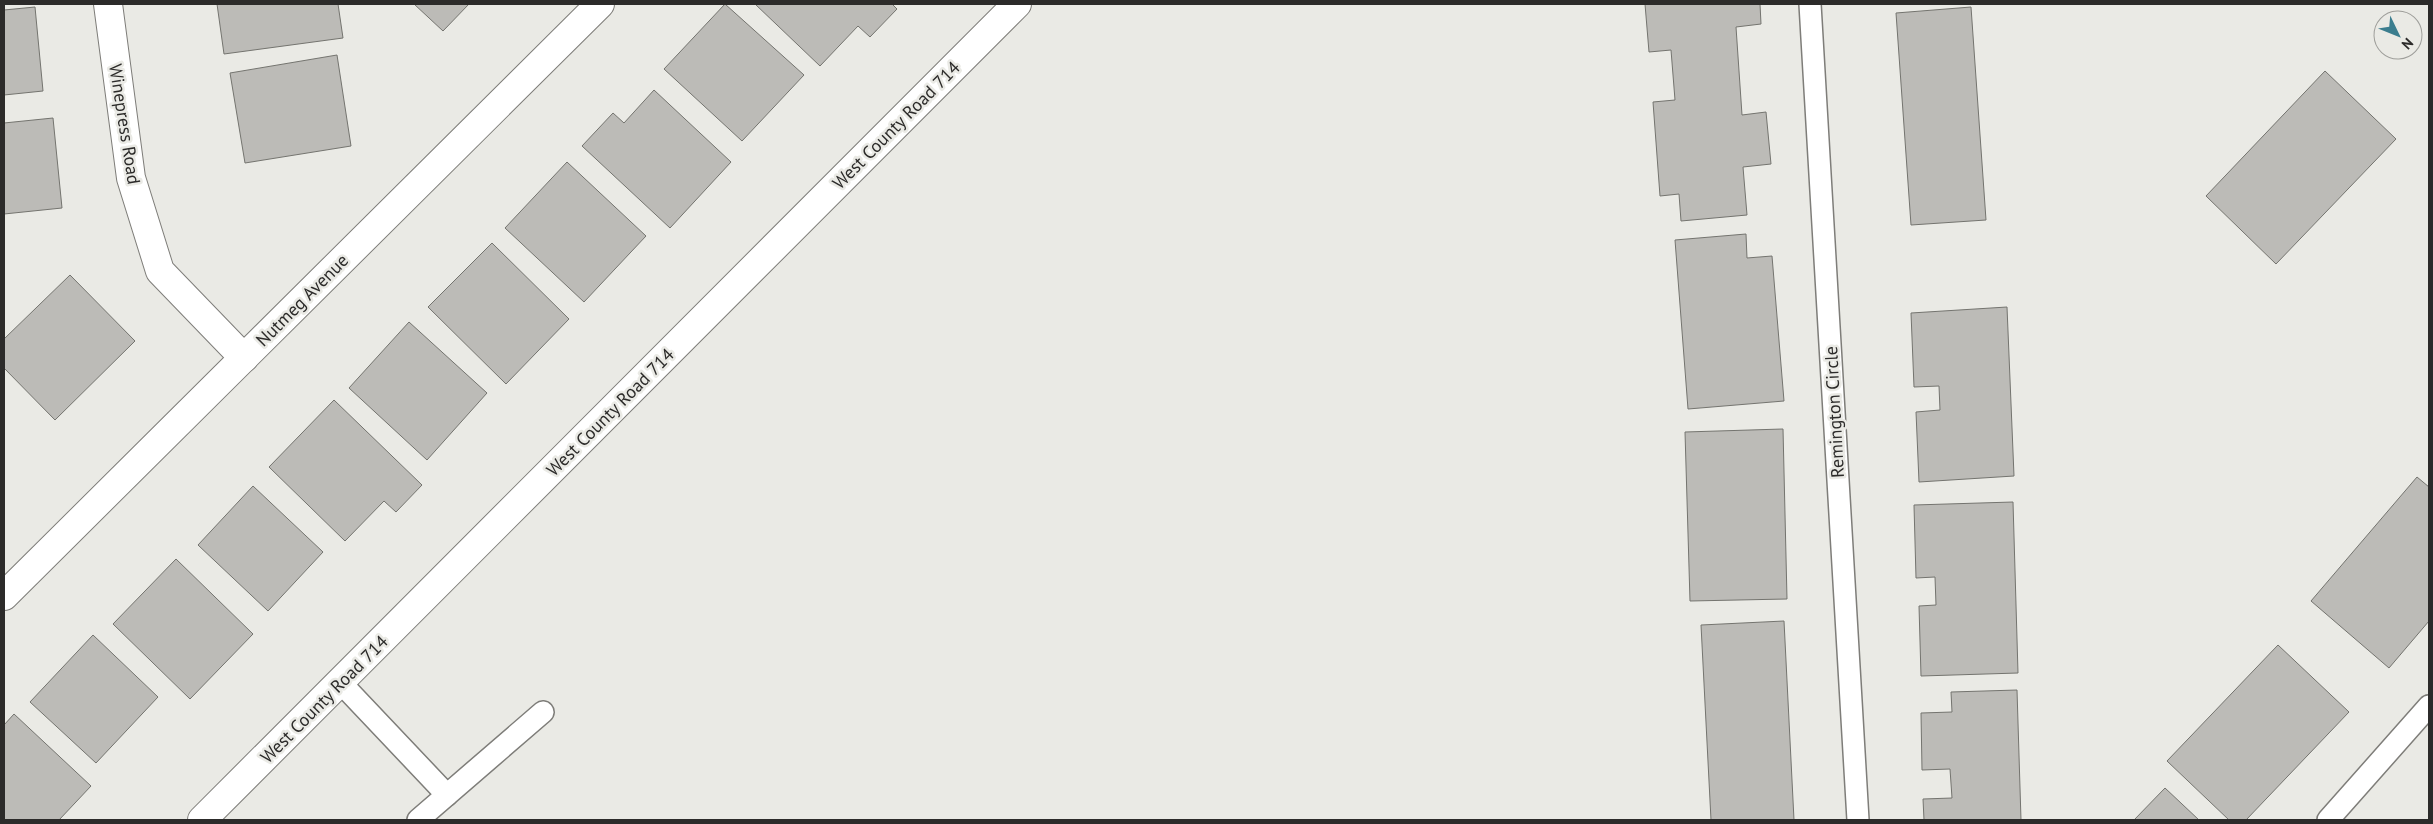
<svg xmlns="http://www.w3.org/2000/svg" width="2433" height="824" font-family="'PT Sans',sans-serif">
  <rect width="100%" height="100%" fill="#eaeae5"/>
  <g fill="#bcbbb7" stroke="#74746f">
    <path d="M217,4H338L343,38L224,54Z"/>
    <path d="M414,4H469L443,31Z"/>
    <path d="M725,4L804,75L742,141L664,69Z"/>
    <path d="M755,4H892L897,9L870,37L858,26L820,66Z"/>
    <path d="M1645,4H1760L1761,24L1736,27L1742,115L1766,112L1771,164L1743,167L1747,215L1681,221L1679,194L1660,196L1653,102L1675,100L1671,50L1649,52Z"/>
    <path d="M35,7L43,91L4,95V10Z"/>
    <path d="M1971,7L1986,220L1911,225L1896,13Z"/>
    <path d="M337,55L351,146L245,163L230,73Z"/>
    <path d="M2325,71L2396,139L2276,264L2206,196Z"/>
    <path d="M654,90L731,162L670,228L582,146L613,113L624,123Z"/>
    <path d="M53,118L62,208L4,214V123Z"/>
    <path d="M567,162L646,236L584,302L505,228Z"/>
    <path d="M1746,234L1747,258L1772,256L1784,401L1688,409L1675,240Z"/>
    <path d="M492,243L569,319L506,384L428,307Z"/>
    <path d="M70,275L135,341L55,420L4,368V339Z"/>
    <path d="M2007,307L2014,476L1919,482L1916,412L1940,410L1939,386L1914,387L1911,313Z"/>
    <path d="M409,322L487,393L427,460L349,388Z"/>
    <path d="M334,400L422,485L396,512L384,501L345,541L269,467Z"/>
    <path d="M1783,429L1787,599L1690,601L1685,432Z"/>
    <path d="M2417,477L2429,487V621L2389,668L2311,601Z"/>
    <path d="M253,486L323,552L268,611L198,545Z"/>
    <path d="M2013,502L2018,673L1921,676L1919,606L1936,605L1935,577L1916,578L1914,505Z"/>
    <path d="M176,559L253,634L190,699L113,624Z"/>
    <path d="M1784,621L1794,820H1711L1701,625Z"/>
    <path d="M93,635L158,697L96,763L30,702Z"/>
    <path d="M2278,645L2349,712L2246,820H2229L2167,761Z"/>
    <path d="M2017,690L2021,820H1924L1923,799L1952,798L1950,769L1922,770L1921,713L1952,712L1951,692Z"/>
    <path d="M14,714L91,786L59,820H4V725Z"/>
    <path d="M2165,788L2199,820H2134Z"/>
  </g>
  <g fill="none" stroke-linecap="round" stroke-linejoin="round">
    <g stroke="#7e7d79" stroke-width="24">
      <g id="service">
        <path d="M1810,4L1858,820"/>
        <path d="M340,682L447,795"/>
        <path d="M418,820L543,712"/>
        <path d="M2328,820L2429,706"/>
      </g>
    </g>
    <g stroke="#7e7d79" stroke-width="30">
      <g id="minor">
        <path d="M108,4L131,178L160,271L244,358"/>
        <path d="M4,596L600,4"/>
      </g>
    </g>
    <g stroke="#7e7d79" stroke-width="30">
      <path id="tertiary" d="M202,820L1017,4"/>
    </g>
    <use href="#service" stroke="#fff" stroke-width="21"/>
    <use href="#minor" stroke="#fff" stroke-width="28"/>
    <use href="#tertiary" stroke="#fff" stroke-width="28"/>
  </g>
  <g text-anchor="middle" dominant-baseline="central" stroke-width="5" stroke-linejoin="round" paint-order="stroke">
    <g font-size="18" fill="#2c2b2a" stroke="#eaeae5">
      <text transform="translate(125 124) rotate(81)">Winepress Road</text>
      <text transform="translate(896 125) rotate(-45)">West County Road 714</text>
      <text transform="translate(302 300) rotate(-45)">Nutmeg Avenue</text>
      <text transform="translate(610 412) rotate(-45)">West County Road 714</text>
      <text transform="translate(1834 412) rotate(-93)">Remington Circle</text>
      <text transform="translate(324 699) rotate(-45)">West County Road 714</text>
    </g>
  </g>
  <rect width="2433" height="824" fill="none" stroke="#2c2b2a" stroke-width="10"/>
  <g transform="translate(2398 35) rotate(133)"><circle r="24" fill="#eaeae5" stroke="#9e9e9a"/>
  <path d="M0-4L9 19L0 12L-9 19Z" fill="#3b7d8e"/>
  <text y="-8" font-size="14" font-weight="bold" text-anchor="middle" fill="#2c2b2a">N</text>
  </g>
</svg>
